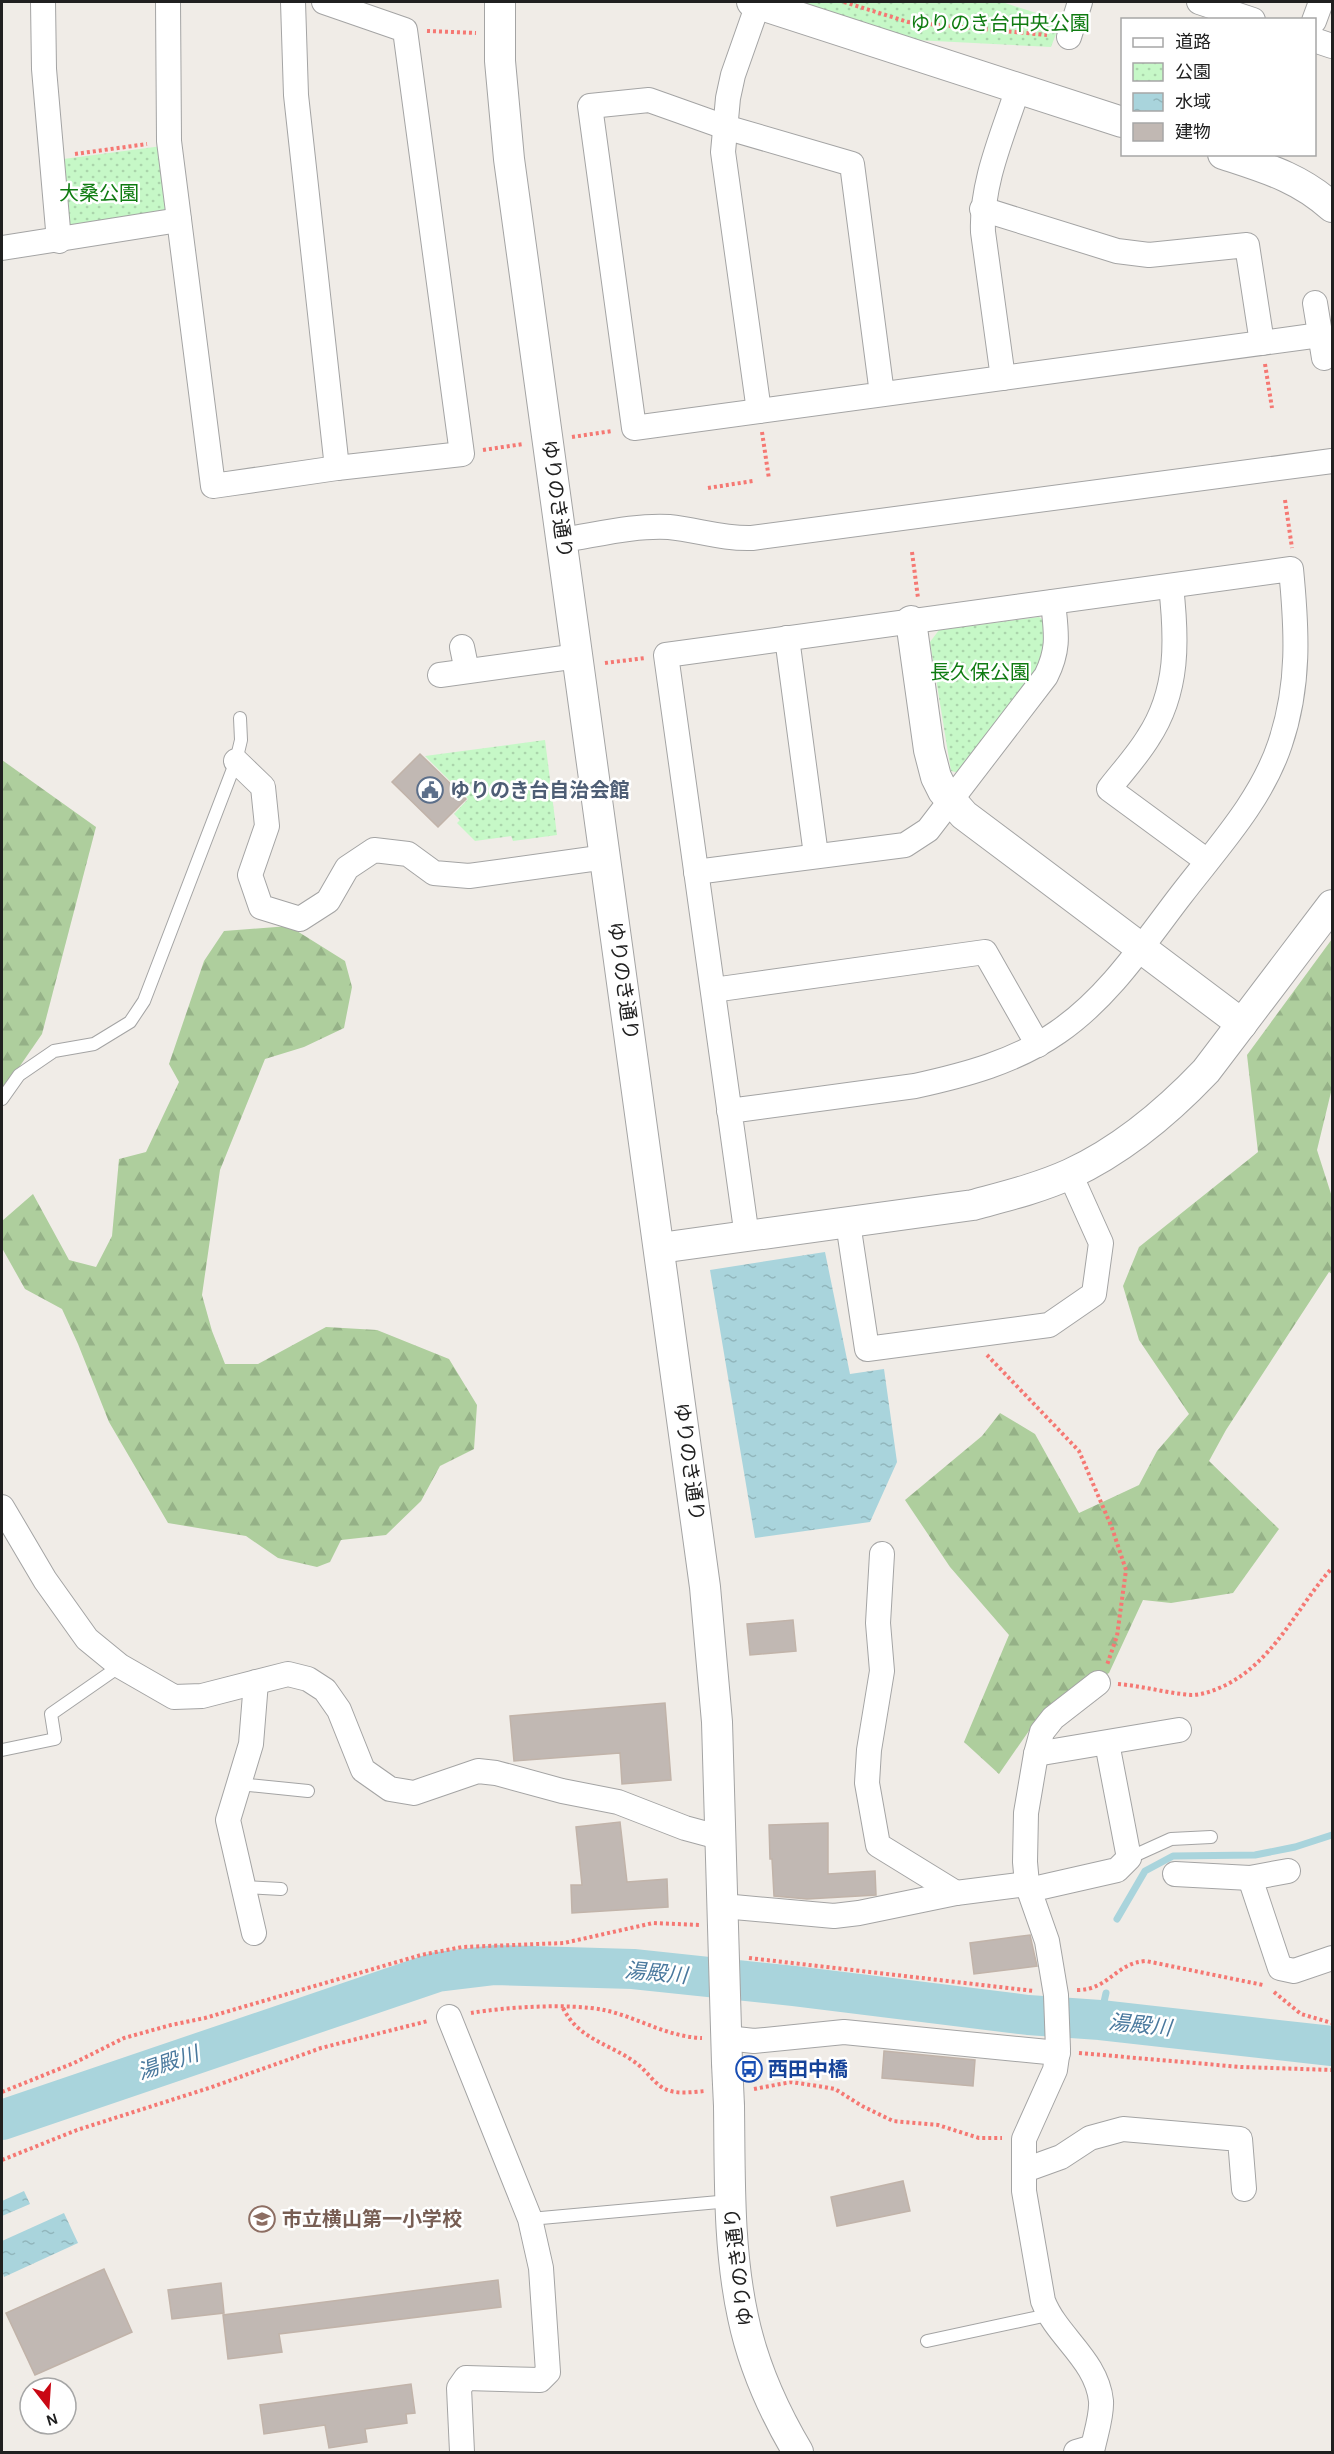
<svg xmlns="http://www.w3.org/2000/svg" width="1334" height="2454" font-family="Karla,'Noto Sans JP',sans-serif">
  <defs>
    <pattern id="forest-firs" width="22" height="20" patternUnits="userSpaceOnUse" patternTransform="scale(1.5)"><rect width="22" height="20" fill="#aece9d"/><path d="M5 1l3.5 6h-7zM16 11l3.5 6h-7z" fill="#95b187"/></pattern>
    <pattern id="park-dots" width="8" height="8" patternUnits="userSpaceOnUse" patternTransform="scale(1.5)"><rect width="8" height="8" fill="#c6f8c7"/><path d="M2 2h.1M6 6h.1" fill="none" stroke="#aad4ab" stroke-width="1.8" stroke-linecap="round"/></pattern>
    <pattern id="water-ripples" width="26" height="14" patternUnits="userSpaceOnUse" patternTransform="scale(1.5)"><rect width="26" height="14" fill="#a9d4dc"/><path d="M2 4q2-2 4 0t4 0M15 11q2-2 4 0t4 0" fill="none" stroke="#91b6bc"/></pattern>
  </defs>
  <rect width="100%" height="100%" fill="#f0ece7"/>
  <g fill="url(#forest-firs)">
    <path d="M2,760L96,827L42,1034L2,1092Z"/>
    <path d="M289,926L345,961L352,987L344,1028L304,1047L265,1059L220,1170L202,1295L212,1331L225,1364H258L326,1327L377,1330L449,1359L477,1405L474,1449L440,1466L421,1501L386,1535L341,1540L330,1562L317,1567L278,1558L246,1536L168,1523L109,1422L78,1344L62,1309L25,1289L2,1248V1221L33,1194L69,1260L96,1267L112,1236L119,1159L146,1152L179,1082L169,1064L204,961L224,931Z"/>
    <path d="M1332,939V1088L1317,1150L1332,1197V1274L1329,1272L1226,1430L1209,1461L1279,1529L1233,1593L1171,1603L1143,1600L1109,1673L1054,1702L1033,1725L999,1774L964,1742L1009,1635L950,1567L905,1500L982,1436L1000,1413L1035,1434L1079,1513L1139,1485L1157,1451L1189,1414L1139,1340L1123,1286L1139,1247L1258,1152L1247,1055Z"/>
  </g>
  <g fill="url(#park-dots)">
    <path d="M796,2H1002L1061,21L1051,47L915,40Z"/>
    <path d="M162,146L172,217L62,237L56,160Z"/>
    <path d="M1039,617L1046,622L1042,661L960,773L951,771L930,642L939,630Z"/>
    <path d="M545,740L557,835L513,841L511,836L475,841L457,823L460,820L454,814L468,799L425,756Z"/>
  </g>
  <g fill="url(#water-ripples)">
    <path d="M825,1252L850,1374L884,1369L897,1462L870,1522L755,1538L710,1270Z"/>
    <path d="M24,2191L30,2204L2,2216V2201Z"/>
    <path d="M64,2213L78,2243L4,2277L2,2270V2241Z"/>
  </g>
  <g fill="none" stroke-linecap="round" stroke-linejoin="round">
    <g stroke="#a9d4dc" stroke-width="7">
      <path d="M1117,1919L1145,1871L1173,1856L1255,1855L1295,1847L1332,1835"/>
      <path d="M1100,2020L1106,1993"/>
    </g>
    <path stroke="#a9d4dc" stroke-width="40" d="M2,2120L437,1972L495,1965L633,1969L794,1986L1028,2015L1100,2020L1332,2046"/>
  </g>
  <g fill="#c1b8b3" stroke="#c1b3a9" stroke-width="1.5">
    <path d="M420,754L466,799L438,827L392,782Z"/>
    <path d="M793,1620L796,1651L750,1655L747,1624Z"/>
    <path d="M665,1703L671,1780L622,1784L620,1753L514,1761L510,1716Z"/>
    <path d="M620,1822L627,1882L667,1879L668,1907L572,1913L571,1885H582L576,1827Z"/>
    <path d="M828,1823V1874L875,1871L876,1895L807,1899L774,1896L772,1859H770L769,1825Z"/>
    <path d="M1030,1935L1037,1966L974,1974L970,1943Z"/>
    <path d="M884,2051L975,2060L973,2086L882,2078Z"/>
    <path d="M903,2181L910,2211L837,2226L831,2197Z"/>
    <path d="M104,2269L132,2332L35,2375L6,2313Z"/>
    <path d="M498,2280L501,2307L279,2334L282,2352L228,2359L223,2315Z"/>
    <path d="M221,2283L224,2313L172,2319L168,2290Z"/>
    <path d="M411,2384L415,2413L406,2414L407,2423L365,2429L367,2442L329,2448L325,2425L264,2434L260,2405Z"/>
  </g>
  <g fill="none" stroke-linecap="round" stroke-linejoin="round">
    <g stroke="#a4a4a4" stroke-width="14">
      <g id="service">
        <path d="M2,1099L19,1075L54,1051L94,1044L130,1022L144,1001L236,761L241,740L240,718"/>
        <path d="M2,1750L55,1739L51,1714L120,1666"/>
        <path d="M239,1784L308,1791"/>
        <path d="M1129,1858L1171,1839L1211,1837"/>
        <path d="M244,1887L281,1889"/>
        <path d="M530,2219L730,2201"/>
        <path d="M927,2341L1048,2315"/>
      </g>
    </g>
    <g stroke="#a4a4a4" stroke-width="26">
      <g id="minor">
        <path d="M43,2L44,69L59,241"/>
        <path d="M168,2L169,141L213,486L337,468L462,454L405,30L324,2"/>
        <path d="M293,2L296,95L337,468"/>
        <path d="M1199,2L1253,20"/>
        <path d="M758,4L733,75L728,98L723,152L759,411"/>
        <path d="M1314,21L1321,2"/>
        <path d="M1069,37L1080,2"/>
        <path d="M1314,40L1332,46"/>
        <path d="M982,209L1117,251L1149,255L1247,245L1262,343"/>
        <path d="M2,248L179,220"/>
        <path d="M1315,303L1324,358"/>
        <path d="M1003,378L983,232C981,182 1003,135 1018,88"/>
        <path d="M882,394L852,164L725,127L649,100L590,106L634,428L1320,335"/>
        <path d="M562,540C596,535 634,525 669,527C698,530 723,539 752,538L1332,461"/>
        <path d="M1171,586C1177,639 1179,691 1148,738C1137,756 1122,772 1109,789L1207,861"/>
        <path d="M787,638L816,855"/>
        <path d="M462,647L467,671"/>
        <path d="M440,675L578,656"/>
        <path d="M236,761L263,787L267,826L250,875L261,907L300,919L328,901L347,868L374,850L408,854L434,873L469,876L606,857"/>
        <path d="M696,872L905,845L928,830L1046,676C1060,648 1056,632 1053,602"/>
        <path d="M713,990L985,952L1038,1045"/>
        <path d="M729,1111L915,1086C965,1075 1015,1062 1058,1032C1109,997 1144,943 1181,895C1217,848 1261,801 1280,744C1300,685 1297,630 1291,569L666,655L747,1237"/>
        <path d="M848,1223L867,1349L1049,1325L1094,1294L1101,1243L1070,1174"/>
        <path d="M2,1507L45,1580L87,1639L120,1666L174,1697L202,1696L288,1674L308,1679L325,1690L339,1710L363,1770L390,1789L414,1793L478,1771L496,1773L562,1791L618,1802L685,1828L722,1838"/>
        <path d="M882,1554L878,1623L882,1671L869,1750L867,1783L878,1845L956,1893"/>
        <path d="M1036,1754L1179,1730"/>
        <path d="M1175,1874L1250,1878L1288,1871"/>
        <path d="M1250,1878L1280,1968L1294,1971L1332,1958"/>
        <path d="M1029,1890L1117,1870L1129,1858L1107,1743"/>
        <path d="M723,1906L834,1916L859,1913L956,1893L1027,1884"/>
        <path d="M254,1933L228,1820L251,1744L256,1682"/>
        <path d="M449,2017L530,2219L541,2268L548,2372L540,2380L466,2378L459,2388L462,2452"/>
        <path d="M727,2038L754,2041L844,2032L1058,2053"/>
        <path d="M1025,2170L1061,2157L1090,2138L1123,2129L1240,2139L1244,2189"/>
        <path d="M1076,2452L1093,2447C1096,2433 1102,2415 1101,2401C1097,2360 1057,2337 1043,2301L1024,2191V2139L1055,2070L1058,2049L1056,1995L1047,1941L1027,1884L1025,1862L1026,1813L1036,1754L1042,1732L1053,1718L1098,1683"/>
      </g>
    </g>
    <g stroke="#a4a4a4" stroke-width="32">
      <g id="tertiary">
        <path d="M500,2V61L509,159L705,1587L717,1722L727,2063"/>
        <path d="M752,2L1122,122"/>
        <path d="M1223,154C1265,168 1299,177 1332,207"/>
        <path d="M911,621L929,750L936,777L943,791L964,815L1242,1024"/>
        <path d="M660,1248L973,1205C1006,1196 1039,1188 1070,1174C1122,1150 1167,1112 1206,1071L1332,905"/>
        <path d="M729,2106C730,2176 728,2248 743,2317C753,2365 773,2410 798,2452"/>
      </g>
    </g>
    <g stroke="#f57873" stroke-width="4" stroke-dasharray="3 3" stroke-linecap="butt">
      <path d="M844,2L908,22L1047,35"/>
      <path d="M427,31L476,33"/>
      <path d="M75,154L147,144"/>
      <path d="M1265,364L1272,408"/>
      <path d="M762,432L769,479"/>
      <path d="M572,437L612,431"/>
      <path d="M483,450L523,444"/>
      <path d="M708,488L753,481"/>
      <path d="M1285,500L1292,548"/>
      <path d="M912,552L918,598"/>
      <path d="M605,663L645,658"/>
      <path d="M987,1355L1079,1451L1112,1528L1126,1570L1117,1636L1107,1665"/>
      <path d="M1118,1684C1143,1686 1166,1693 1191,1695C1203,1695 1215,1690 1226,1685C1276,1659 1296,1608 1332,1568"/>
      <path d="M749,1958L1034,1991"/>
      <path d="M1077,1990C1109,1990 1115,1963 1146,1961L1263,1985"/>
      <path d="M1274,1992L1301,2014L1332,2023"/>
      <path d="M563,2008C579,2040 609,2043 636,2063C646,2070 653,2082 663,2088C675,2095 692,2092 705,2091"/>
      <path d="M471,2013C506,2007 569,2003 604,2010C637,2017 667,2037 702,2038"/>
      <path d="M1079,2053L1241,2067L1332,2070"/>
      <path d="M754,2089L791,2082L824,2087L835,2089L862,2106L893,2121L938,2125L979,2138H1002"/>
      <path d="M2,2092L74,2063L124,2038L171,2025L205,2018L421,1955L462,1947L564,1943L653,1923L699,1925"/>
      <path d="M2,2160L77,2130L209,2088L321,2048L428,2021"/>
    </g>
    <use href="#service" stroke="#fff" stroke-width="12"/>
    <use href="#minor" stroke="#fff" stroke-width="24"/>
    <use href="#tertiary" stroke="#fff" stroke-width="30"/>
    <g stroke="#a4a4a4" stroke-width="32" stroke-linecap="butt">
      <path id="tertiary-bridge" d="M727,2063L729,2106"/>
    </g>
    <use href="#tertiary-bridge" stroke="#fff" stroke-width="30"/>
  </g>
  <defs>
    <g id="civic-ring" transform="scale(1.35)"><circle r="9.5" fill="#fff" stroke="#5c6f8a" stroke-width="1.5"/><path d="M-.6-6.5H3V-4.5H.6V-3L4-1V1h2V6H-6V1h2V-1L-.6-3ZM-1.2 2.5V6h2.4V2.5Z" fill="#5c6f8a"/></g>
    <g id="bus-ring" transform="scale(1.35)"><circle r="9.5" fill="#fff" stroke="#1a4fb4" stroke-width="1.5"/><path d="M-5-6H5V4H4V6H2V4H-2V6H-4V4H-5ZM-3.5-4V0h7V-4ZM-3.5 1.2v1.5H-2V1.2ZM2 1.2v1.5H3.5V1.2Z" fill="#1a4fb4"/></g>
    <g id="school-ring" transform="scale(1.35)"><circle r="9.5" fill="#fff" stroke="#8d6e63" stroke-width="1.5"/><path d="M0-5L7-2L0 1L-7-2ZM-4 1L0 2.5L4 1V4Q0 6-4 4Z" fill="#8d6e63"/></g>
  </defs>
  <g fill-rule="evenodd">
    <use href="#civic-ring" x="430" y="790"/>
    <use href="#bus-ring" x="749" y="2069"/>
    <use href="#school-ring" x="262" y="2219"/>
  </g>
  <g text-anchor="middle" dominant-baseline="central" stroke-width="5" stroke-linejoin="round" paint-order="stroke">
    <g font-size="20" fill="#107c12" stroke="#fff">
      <text x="1000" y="23">ゆりのき台中央公園</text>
      <text x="99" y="193">大桑公園</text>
      <text x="980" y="672">長久保公園</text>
    </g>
    <g font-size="20" fill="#202020" stroke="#fff">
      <text transform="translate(557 499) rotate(82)">ゆりのき通り</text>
      <text transform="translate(623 981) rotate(82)">ゆりのき通り</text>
      <text transform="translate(689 1462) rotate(82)">ゆりのき通り</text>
      <text transform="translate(739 2267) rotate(-97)">ゆりのき通り</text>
    </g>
    <g font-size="20" font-weight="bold" fill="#4e5e75" stroke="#fff" text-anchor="start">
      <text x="450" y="790">ゆりのき台自治会館</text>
    </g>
    <g font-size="20" font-weight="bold" fill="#164399" stroke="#fff" text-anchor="start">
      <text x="768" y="2069">西田中橋</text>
    </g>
    <g font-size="20" font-weight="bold" fill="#785e54" stroke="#fff" text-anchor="start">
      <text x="282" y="2219">市立横山第一小学校</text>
    </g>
    <g font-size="21" font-style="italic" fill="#49789d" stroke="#fff">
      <text transform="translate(656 1973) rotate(5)">湯殿川</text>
      <text transform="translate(1140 2025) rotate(6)">湯殿川</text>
      <text transform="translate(168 2063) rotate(-19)">湯殿川</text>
    </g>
  </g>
  <rect width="1334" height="2454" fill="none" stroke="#202020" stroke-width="6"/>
  <rect x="1121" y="18" width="195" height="138" fill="#ffffff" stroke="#a6a6a6" stroke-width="1.5"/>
  <rect x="1133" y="38" width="30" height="9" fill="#ffffff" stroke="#a6a6a6" stroke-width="1.5"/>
  <text x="1175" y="48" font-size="18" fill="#202020">道路</text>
  <rect x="1133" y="63" width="30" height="18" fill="url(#park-dots)" stroke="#a6a6a6" stroke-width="1.5"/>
  <text x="1175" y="78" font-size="18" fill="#202020">公園</text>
  <rect x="1133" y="93" width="30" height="18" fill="url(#water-ripples)" stroke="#a6a6a6" stroke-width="1.5"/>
  <text x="1175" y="108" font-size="18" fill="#202020">水域</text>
  <rect x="1133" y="123" width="30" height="18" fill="#c1b8b3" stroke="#a6a6a6" stroke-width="1.5"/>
  <text x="1175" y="138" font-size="18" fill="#202020">建物</text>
  <g transform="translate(48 2406) rotate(163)"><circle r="28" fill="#ffffff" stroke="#a6a6a6" stroke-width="1.5"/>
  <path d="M0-4.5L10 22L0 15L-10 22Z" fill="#c90713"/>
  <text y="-9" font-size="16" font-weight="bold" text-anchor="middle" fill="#202020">N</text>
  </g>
</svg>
